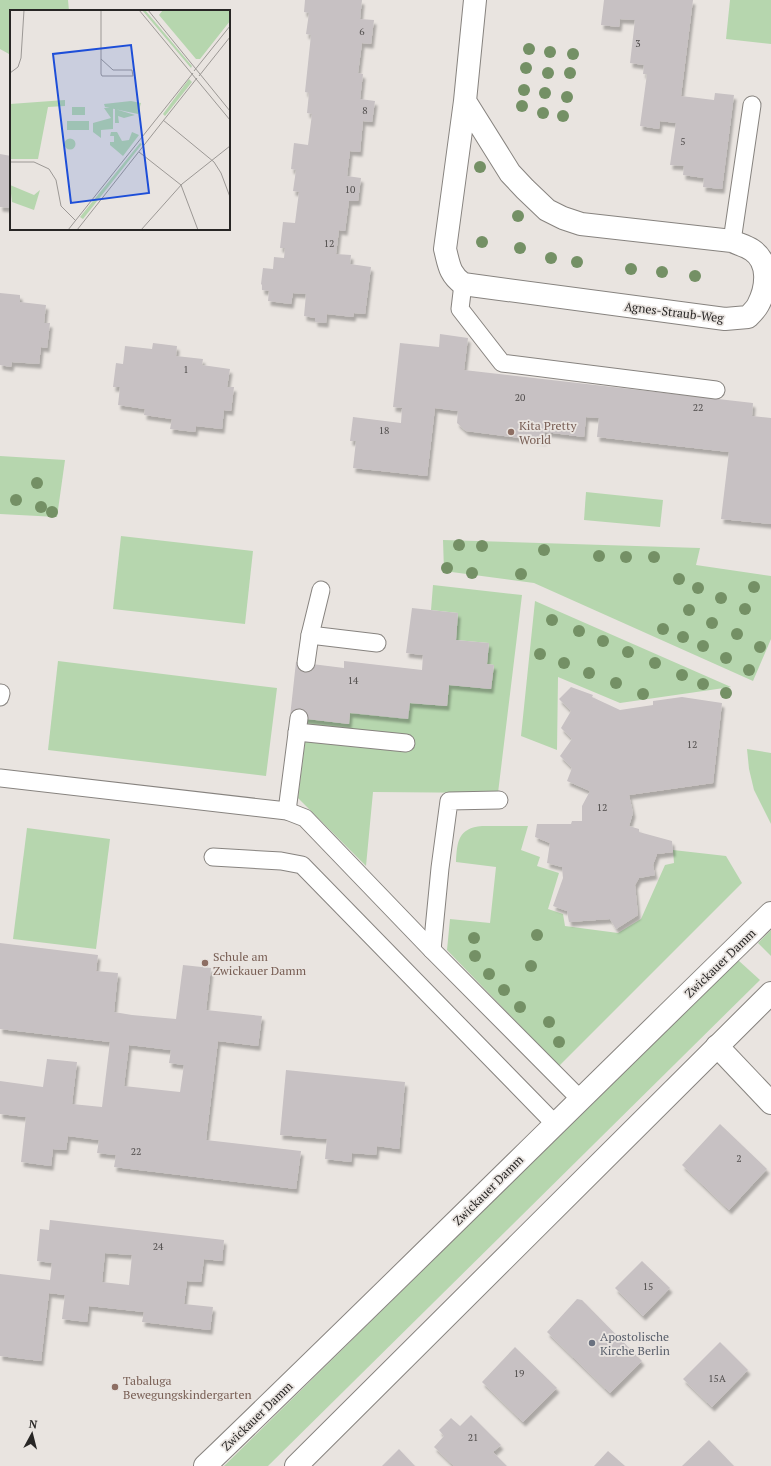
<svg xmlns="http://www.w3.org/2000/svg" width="771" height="1466" font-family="'PT Serif',serif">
  <defs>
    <filter id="shadow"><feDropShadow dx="2.5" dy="4.5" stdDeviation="1" flood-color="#0004"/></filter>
  </defs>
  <rect width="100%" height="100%" fill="#e9e4e0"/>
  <g fill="#b6d6ae">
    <path d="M0,0H68L69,11H11V54H9L0,49Z"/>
    <path d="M730,0H771V44L726,39Z"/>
    <path d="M0,456L65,460L57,517L0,514Z"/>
    <path d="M586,492L663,500L660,527L584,520Z"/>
    <path d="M121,536L253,551L245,624L113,609Z"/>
    <path d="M443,540L700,548L696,565L771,576V639L753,681L534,583L444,571Z"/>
    <path d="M433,585L522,595L498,793L373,792L366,866L298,798L308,719L349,724L350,713L410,703L447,706L449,685L491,689L494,665L487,664L489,643L456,640L458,613L431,610Z"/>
    <path d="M535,601L731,687L620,703L558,677L557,750L521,736Z"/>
    <path d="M58,661L277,688L266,776L48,750Z"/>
    <path d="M747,749L771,753V824L754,790L749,769Z"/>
    <path d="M482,826H528L521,850L540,857L537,866L559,873L548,909L563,914L565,926L618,933L641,919L665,865L674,863L673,850L726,856L742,883L559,1066L447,950L450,919L490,923L496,867L456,862C457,842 458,828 482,826Z"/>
    <path d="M27,828L110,839L96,949L13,939Z"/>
    <path d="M771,930V956L758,943Z"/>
    <path d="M738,960L760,980L268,1466H224Z"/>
  </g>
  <g fill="#c7c1c3" fill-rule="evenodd" filter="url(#shadow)">
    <path d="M305,0H362L360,19L374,20L371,44L362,43L358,73L363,74L360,99L375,101L372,122L363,121L360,152L350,151L347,176L361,178L358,201H349L345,231L339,230L336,254L351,255L350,264L371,267L365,314L354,313L353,317L327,314L326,323L315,322V318L304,316L306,294L293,293L291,304L268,301L269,291L262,290V285L261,284L263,268L273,269L274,257L284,258L285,248H280L283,222L295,223L299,192L293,191L296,170L291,169L294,143L308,145L312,114L307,113L309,93L305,92L311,35L306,34L309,13L304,12Z"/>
    <path d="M604,0H693L681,96L714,100L715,93L734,95L722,189L703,187L704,178L683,175L684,166L670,165L676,123L660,121L659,129L640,126L647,74H643L644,65L630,63L635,20L620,19L619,27L601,25Z"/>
    <path d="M0,154L11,156V208L0,207Z"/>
    <path d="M0,293L20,295V302L46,305L44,323H50L47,348L41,347L39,364L12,362L11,367L0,365Z"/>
    <path d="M440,334L468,338L464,370L753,403L752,416L771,418V524L721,519L729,452L597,437L599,418L586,417L584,437L545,432L544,441L466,431L457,423L458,411L435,408L427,476L353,468L356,441H350L353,417L401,423L402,408L393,407L400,343L439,347Z"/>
    <path d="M153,343L177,346L176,356L203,359L202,365L230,369L227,387H234L231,411L224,410L222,429L196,426L195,432L170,429L172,419L144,415L145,409L118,405L120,387H113L116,363L123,364L125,346L152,349Z"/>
    <path d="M412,608L458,613L456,640L489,643L487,664L494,665L491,689L449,685L447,706L410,703L408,719L350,713L349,724L290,717L296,662L344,668V661L422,670L423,655L406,653Z"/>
    <path d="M571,687L593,695L592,697L620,710L653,705V701L682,697L722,703L713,783L629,795L633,813L629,826L639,829V832L672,841L673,852L657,854L653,865L655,875L639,878L635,885L638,915L616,929L610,919L569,922L567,911L553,906L563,878L562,867L547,863L550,843L535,837L537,824H571L572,821H582V806L590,791L567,781L572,768L560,756L572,739L561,728L571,711L559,699Z"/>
    <path d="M0,943L98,955L96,971L118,973L114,1012L132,1015L176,1019L183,965L211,968L206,1010L262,1016L258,1046L218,1041L206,1140L301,1151L296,1189L114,1167L116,1155L97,1153L99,1140L68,1136L66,1150L53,1149L51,1166L21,1162L26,1117L0,1114V1081L43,1087L47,1059L77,1062L72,1104L102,1107L110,1042L0,1029ZM129,1045L171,1050L169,1063L184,1065L180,1092L124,1086Z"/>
    <path d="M286,1070L405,1082L399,1149L377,1146L376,1155L352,1153L351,1162L325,1159L327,1139L280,1135Z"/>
    <path d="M720,1124L767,1169L729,1210L682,1165Z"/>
    <path d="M50,1220L224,1240L222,1261L204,1259L201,1282L187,1281L184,1304L213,1307L210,1330L142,1322L144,1312L89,1306L87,1322L62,1319L65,1295L49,1293L41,1361L0,1356V1274L50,1280L52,1263L37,1261L40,1229L49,1230ZM105,1253L132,1255L129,1285L102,1282Z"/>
    <path d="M642,1261L670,1288L643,1316L615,1288Z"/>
    <path d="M577,1299L582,1300L642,1361L610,1393L547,1332Z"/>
    <path d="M720,1342L748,1370L712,1407L683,1379Z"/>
    <path d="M515,1347L557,1388L523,1422L482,1382Z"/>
    <path d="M471,1415L501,1445L493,1452L507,1466H454L434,1447L444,1436L439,1430L451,1418L460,1426Z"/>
    <path d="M709,1440L734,1466H682Z"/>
    <path d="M399,1449L415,1466H382Z"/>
    <path d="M608,1451L625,1466H594Z"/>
  </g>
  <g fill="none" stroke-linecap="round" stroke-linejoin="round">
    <g stroke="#87837f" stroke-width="19">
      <g id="service">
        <path d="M732,241L752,105"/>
        <path d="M463,284L460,309L502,363L716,390"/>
        <path d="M310,635L377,643"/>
        <path d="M306,663L310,635L321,590"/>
        <path d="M0,693H1L0,697"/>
        <path d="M297,732L406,743"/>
        <path d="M0,778L287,811L305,818L432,950L580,1099"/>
        <path d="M287,811L299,718"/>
        <path d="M213,857L281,861L302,865L555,1124"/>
        <path d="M432,950L440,868L449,801L499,800"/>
      </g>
    </g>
    <g stroke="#87837f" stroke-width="24">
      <g id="minor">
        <path d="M465,101L510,173L525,189L547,210L563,218L581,224L732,241C738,244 746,246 752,250C770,262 767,288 758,305C756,309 752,313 748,317L725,319L463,284C449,274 449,264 445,249L465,101L475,0"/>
        <path d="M717,1046L771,1103"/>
      </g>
    </g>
    <g stroke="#87837f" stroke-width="24">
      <g id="tertiary">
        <path d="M205,1466C395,1283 582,1097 771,913"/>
        <path d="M296,1466L771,993"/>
      </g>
    </g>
    <use href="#service" stroke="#fff" stroke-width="17"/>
    <use href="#minor" stroke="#fff" stroke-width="22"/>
    <use href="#tertiary" stroke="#fff" stroke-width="22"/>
  </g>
  <g fill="#749065">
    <circle cx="529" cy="49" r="6"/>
    <circle cx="550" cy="52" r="6"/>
    <circle cx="573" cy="54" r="6"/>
    <circle cx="526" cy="68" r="6"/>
    <circle cx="548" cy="73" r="6"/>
    <circle cx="570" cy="73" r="6"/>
    <circle cx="524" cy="90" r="6"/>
    <circle cx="545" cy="93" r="6"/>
    <circle cx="567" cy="97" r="6"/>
    <circle cx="522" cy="106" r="6"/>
    <circle cx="543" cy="113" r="6"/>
    <circle cx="563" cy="116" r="6"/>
    <circle cx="480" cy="167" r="6"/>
    <circle cx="518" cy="216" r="6"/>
    <circle cx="482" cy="242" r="6"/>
    <circle cx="520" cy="248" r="6"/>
    <circle cx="551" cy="258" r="6"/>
    <circle cx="577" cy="262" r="6"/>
    <circle cx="631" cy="269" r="6"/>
    <circle cx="662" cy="272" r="6"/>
    <circle cx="695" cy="276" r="6"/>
    <circle cx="37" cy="483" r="6"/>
    <circle cx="16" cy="500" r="6"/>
    <circle cx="41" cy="507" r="6"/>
    <circle cx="52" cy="512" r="6"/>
    <circle cx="459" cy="545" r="6"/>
    <circle cx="482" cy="546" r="6"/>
    <circle cx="544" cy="550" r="6"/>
    <circle cx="599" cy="556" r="6"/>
    <circle cx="626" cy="557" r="6"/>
    <circle cx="654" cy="557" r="6"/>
    <circle cx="447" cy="568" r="6"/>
    <circle cx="472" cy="573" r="6"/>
    <circle cx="521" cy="574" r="6"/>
    <circle cx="679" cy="579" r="6"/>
    <circle cx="754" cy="587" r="6"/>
    <circle cx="698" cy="588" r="6"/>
    <circle cx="721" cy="598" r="6"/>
    <circle cx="745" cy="609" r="6"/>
    <circle cx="689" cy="610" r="6"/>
    <circle cx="552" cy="620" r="6"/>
    <circle cx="712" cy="623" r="6"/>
    <circle cx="663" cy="629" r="6"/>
    <circle cx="579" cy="631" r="6"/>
    <circle cx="737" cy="634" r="6"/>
    <circle cx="683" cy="637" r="6"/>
    <circle cx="603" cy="641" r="6"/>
    <circle cx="703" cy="646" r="6"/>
    <circle cx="760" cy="647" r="6"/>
    <circle cx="628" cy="652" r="6"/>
    <circle cx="540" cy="654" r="6"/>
    <circle cx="726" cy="658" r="6"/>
    <circle cx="564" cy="663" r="6"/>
    <circle cx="655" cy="663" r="6"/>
    <circle cx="749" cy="670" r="6"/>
    <circle cx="589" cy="673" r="6"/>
    <circle cx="682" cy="675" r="6"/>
    <circle cx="616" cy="683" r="6"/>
    <circle cx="703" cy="684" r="6"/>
    <circle cx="726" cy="693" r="6"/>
    <circle cx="643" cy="694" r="6"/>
    <circle cx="537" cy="935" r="6"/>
    <circle cx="474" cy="938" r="6"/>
    <circle cx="475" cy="956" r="6"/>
    <circle cx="531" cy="966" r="6"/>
    <circle cx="489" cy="974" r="6"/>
    <circle cx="504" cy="990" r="6"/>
    <circle cx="520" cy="1007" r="6"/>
    <circle cx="549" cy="1022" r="6"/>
    <circle cx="559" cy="1042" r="6"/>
  </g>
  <g fill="#8d6e63" stroke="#e9e4e0" stroke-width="1.5">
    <circle cx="511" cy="432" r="4"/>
    <circle cx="205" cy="963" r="4"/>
    <circle cx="115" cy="1387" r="4"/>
  </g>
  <circle fill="#6b7280" stroke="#e9e4e0" stroke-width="1.5" cx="592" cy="1343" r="4"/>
  <g text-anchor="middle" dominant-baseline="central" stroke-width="3.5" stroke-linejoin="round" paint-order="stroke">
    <g font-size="10" fill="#504d4c">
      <text x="362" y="31">6</text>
      <text x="638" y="43">3</text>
      <text x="365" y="110">8</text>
      <text x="683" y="141">5</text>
      <text x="350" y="189">10</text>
      <text x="329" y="243">12</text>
      <text x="186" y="369">1</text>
      <text x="520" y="397">20</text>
      <text x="698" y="407">22</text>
      <text x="384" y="430">18</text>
      <text x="353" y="680">14</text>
      <text x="692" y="744">12</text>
      <text x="602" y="807">12</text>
      <text x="136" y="1151">22</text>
      <text x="739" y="1158">2</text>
      <text x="158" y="1246">24</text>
      <text x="648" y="1286">15</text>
      <text x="519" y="1373">19</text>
      <text x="717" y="1378">15A</text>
      <text x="473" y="1437">21</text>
    </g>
    <g font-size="12" fill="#282625" stroke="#e9e4e0">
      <text transform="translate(674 312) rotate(7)">Agnes-Straub-Weg</text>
      <text transform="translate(720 963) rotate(-44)">Zwickauer Damm</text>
      <text transform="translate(488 1190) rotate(-45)">Zwickauer Damm</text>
      <text transform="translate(257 1416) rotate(-44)">Zwickauer Damm</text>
    </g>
    <g font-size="12" fill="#785e54" stroke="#e9e4e0" text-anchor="start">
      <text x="519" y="425">Kita Pretty<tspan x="519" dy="14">World</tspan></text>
      <text x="213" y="956">Schule am<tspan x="213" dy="14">Zwickauer Damm</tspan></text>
      <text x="123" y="1380">Tabaluga<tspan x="123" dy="14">Bewegungskindergarten</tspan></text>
    </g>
    <g font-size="12" fill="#5b616d" stroke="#e9e4e0" text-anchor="start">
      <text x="600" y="1336">Apostolische<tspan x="600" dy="14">Kirche Berlin</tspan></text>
    </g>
  </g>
  <g transform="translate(10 10)">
    <rect width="220" height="220" fill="#e9e4e0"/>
    <path d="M132,0H135L182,56L181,58ZM153,0H220V11L190,49H186L149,5ZM179,69L182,72L155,106L153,104ZM55,90V96L38,97L28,149H0V94ZM121,91L131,93L128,104L95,97L94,94ZM62,97H75V105H62ZM94,98H103V119L91,120V128L83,122V113L101,108ZM105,99L125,105L114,108L108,106L109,113H105ZM57,111H79V120H57ZM101,122H107L112,131L119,130L122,122L129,125L113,146L100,135V132H104V126H100ZM54.5 134a5.5 5.5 0 1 1 11 0a5.5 5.5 0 1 1-11 0ZM130,133L132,134L73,209L70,207ZM0,175L24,185L30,180L24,200L2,192Z" fill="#b6d6ae"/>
    <path fill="none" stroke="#9c9895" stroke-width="1" d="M91,0V64L92,66H123L122,60H103L91,49M129,0L220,110M138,0L220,101M184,61L220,16M0,63L8,57L11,48L14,0M189,66L220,27M153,110L204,152L211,163L220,187M129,142L171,175L188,220M0,152H24L39,159L46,170L51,196L66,211M58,220L183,63M67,220L187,68M131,220L172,174L220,136"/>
    <path fill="#1d4ed8" fill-opacity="0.15" stroke="#1d4ed8" stroke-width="2" d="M121,35L139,183L61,193L43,44Z"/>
    <rect width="220" height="220" fill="none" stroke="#282625" stroke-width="2"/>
  </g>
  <g transform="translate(32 1434) rotate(7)" stroke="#e9e4e0" stroke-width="3" paint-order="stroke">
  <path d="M0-3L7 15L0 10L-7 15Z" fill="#282625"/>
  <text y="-6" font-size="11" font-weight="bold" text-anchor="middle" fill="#282625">N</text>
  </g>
</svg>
